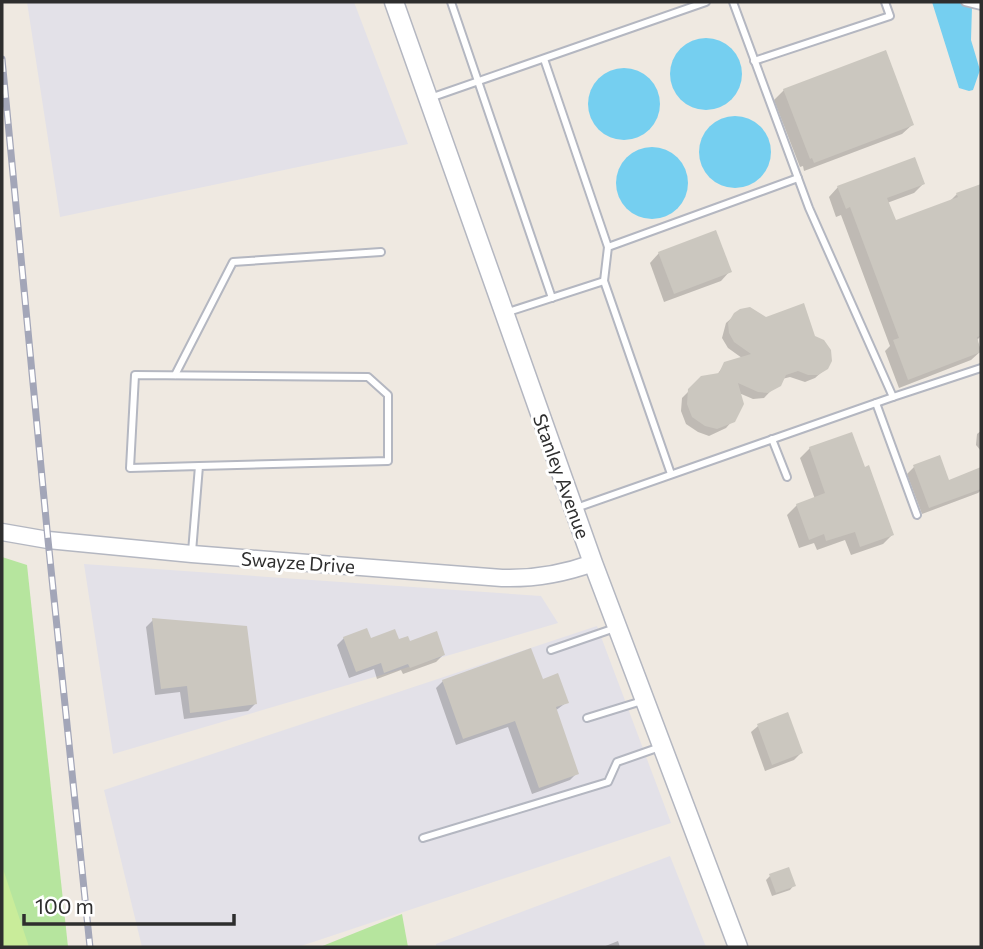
<svg xmlns="http://www.w3.org/2000/svg" width="983" height="949" font-family="Commissioner,sans-serif">
  <rect width="100%" height="100%" fill="#efe9e1"/>
  <g fill="#e3e1e8">
    <path d="M27,2H354L408,144L60,217Z"/>
    <path d="M84,564L541,596L558,623L113,754Z"/>
    <path d="M597,626L671,823L298,947H142L104,790Z"/>
    <path d="M670,856L706,947H436V944Z"/>
  </g>
  <g fill="#b6e59e">
    <path d="M2,557L27,565L68,947H2Z"/>
    <path d="M402,914L408,947H320Z"/>
  </g>
  <path fill="#c9ec9a" d="M2,866L29,947H2Z"/>
  <g fill="#75cff0">
    <path d="M932,2H969L972,7L971,40L980,70L973,90L969,91L959,88Z"/>
    <circle cx="706" cy="74" r="36"/>
    <circle cx="624" cy="104" r="36"/>
    <circle cx="735" cy="152" r="36"/>
    <circle cx="652" cy="183" r="36"/>
  </g>
  <g fill="#0003">
    <path d="M784,90L912,125L902,134L804,171L803,166L800,167L774,100Z"/>
    <path d="M923,184L914,193L887,203L895,223L949,202L957,194L981,185V336L977,340L981,351L971,360L899,388L885,351L890,346L841,215L836,217L829,197L838,187Z"/>
    <path d="M659,253L730,271L721,281L664,302L650,263Z"/>
    <path d="M734,316L823,371L815,378L805,382L790,377L782,379L764,398L753,399L739,393L733,420L726,428L709,436L698,432L686,424L681,411L682,398L702,378L716,376L725,364L742,358L728,348L722,338L726,323Z"/>
    <path d="M981,431V451L976,445L977,434Z"/>
    <path d="M810,448L864,469L892,535L883,544L851,555L845,540L817,550L814,543L799,548L787,515L797,505L815,499L800,458Z"/>
    <path d="M914,467L948,482L979,470L981,490L978,493L922,514L907,474Z"/>
    <path d="M153,620L255,704L248,711L184,719L180,692L155,695L146,627Z"/>
    <path d="M344,638L398,641L443,655L436,662L403,674L401,670L377,679L374,669L349,678L337,645Z"/>
    <path d="M443,681L567,702L555,711L577,773L570,780L532,794L508,727L456,745L436,688Z"/>
    <path d="M758,726L801,753L794,760L765,771L751,732Z"/>
    <path d="M770,876L794,885L790,890L772,896L766,880Z"/>
    <path d="M618,941L620,947H603Z"/>
  </g>
  <g fill="#cbc7bf">
    <path d="M886,50L914,125L814,163L812,158L810,159L783,89Z"/>
    <path d="M915,157L925,184L887,198L896,220L958,197L956,193L981,184V336L977,337L981,352L908,380L893,340L899,338L850,207L846,209L837,186Z"/>
    <path d="M716,230L732,272L674,294L658,252Z"/>
    <path d="M804,303L815,336L824,340L831,350L832,361L828,369L818,375H808L798,371L786,375L781,386L768,393L758,392L738,383L744,404L735,422L717,429L705,426L692,417L687,404L688,389L701,376L719,373L724,362L751,354L734,342L729,333L728,323L734,313L740,309L750,307L766,317Z"/>
    <path d="M852,432L865,467L869,465L894,535L860,547L855,532L826,541L824,534L809,540L796,504L825,493L809,447Z"/>
    <path d="M940,455L949,480L981,467V489L929,508L913,465Z"/>
    <path d="M152,618L247,626L257,704L190,713L187,686L161,689Z"/>
    <path d="M367,628L371,638L395,629L399,639L408,636L410,641L437,631L445,655L410,668L408,664L384,673L381,663L356,672L343,637Z"/>
    <path d="M531,648L543,679L558,673L569,703L556,707L579,774L539,788L515,721L463,739L442,680Z"/>
    <path d="M788,712L803,753L772,765L757,724Z"/>
    <path d="M789,867L796,886L776,893L769,874Z"/>
  </g>
  <g fill="none" stroke-linecap="round" stroke-linejoin="round">
    <g stroke="#b4b7c1" stroke-width="10">
      <g id="service">
        <path d="M451,2L552,298"/>
        <path d="M965,2L981,6"/>
        <path d="M544,59L608,247"/>
        <path d="M754,61L890,16L885,2"/>
        <path d="M430,98L706,2"/>
        <path d="M604,281L608,247L798,178"/>
        <path d="M505,313L604,281L671,474"/>
        <path d="M175,375L233,262L381,252"/>
        <path d="M893,397L981,368"/>
        <path d="M876,403L917,515"/>
        <path d="M772,439L787,477"/>
        <path d="M576,508L893,397L809,208L733,2"/>
        <path d="M192,552L199,466L388,461V395L368,377L135,375L130,468L199,466"/>
        <path d="M551,650L615,628"/>
        <path d="M587,718L642,701"/>
        <path d="M423,838L608,782L617,762L660,747"/>
      </g>
    </g>
    <g stroke="#b4b7c1" stroke-width="19">
      <path id="tertiary" d="M2,532L48,540L192,554L502,578C534,579 563,574 593,563"/>
    </g>
    <g stroke="#b4b7c1" stroke-width="21">
      <path id="secondary" d="M394,2L593,563L738,947"/>
    </g>
    <use href="#service" stroke="#fff" stroke-width="6"/>
    <use href="#tertiary" stroke="#fff" stroke-width="16"/>
    <use href="#secondary" stroke="#fff" stroke-width="18"/>
    <g stroke="#a3a6b8" stroke-width="7">
      <path id="rail" d="M2,59L48,540L90,947"/>
    </g>
    <use href="#rail" stroke="#fff" stroke-width="4.5" stroke-dasharray="13" stroke-linecap="butt"/>
  </g>
  <g text-anchor="middle" dominant-baseline="central" stroke-width="6" stroke-linejoin="round" paint-order="stroke">
    <g font-size="19" fill="#2e2e2e" stroke="#fff">
      <text transform="translate(562 476) rotate(70)">Stanley Avenue</text>
      <text transform="translate(298 562) rotate(4)">Swayze Drive</text>
    </g>
  </g>
  <rect width="983" height="949" fill="none" stroke="#2e2e2e" stroke-width="7"/>
  <path d="M24 914v10h210v-10" fill="none" stroke="#2e2e2e" stroke-width="3.5"/>
  <text x="35" y="914" font-size="21" fill="#2e2e2e" stroke="#ffffff" stroke-width="5" paint-order="stroke">100 m</text>
</svg>
